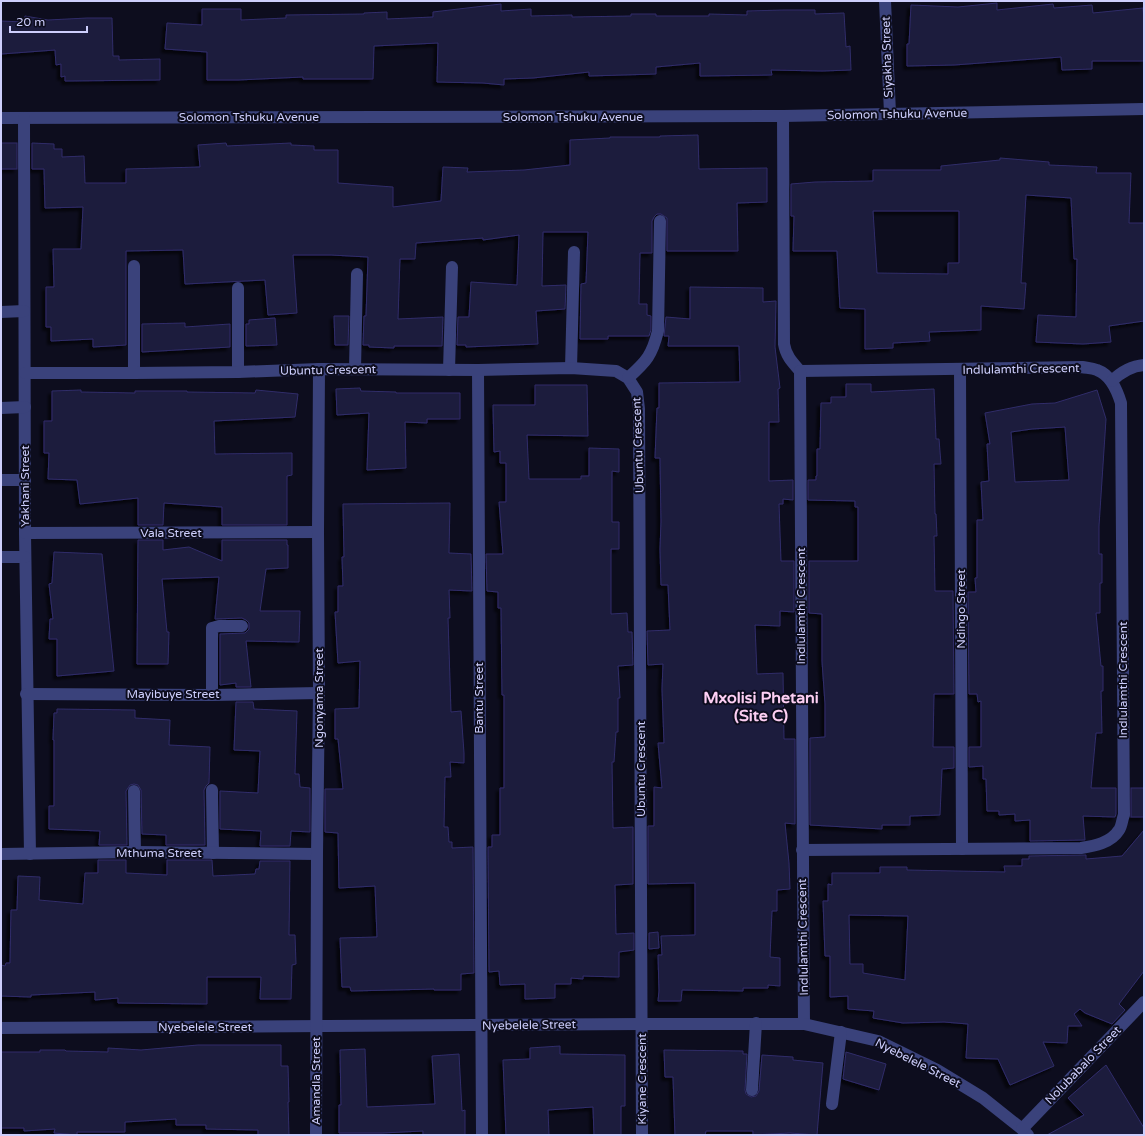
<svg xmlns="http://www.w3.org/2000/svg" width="1145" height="1136" font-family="'Varela Round',sans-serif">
  <defs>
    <filter id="shadow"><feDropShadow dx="-3.5" dy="3.5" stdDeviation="1" flood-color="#0009"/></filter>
  </defs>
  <rect width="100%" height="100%" fill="#0d0d1e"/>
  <g fill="#1c1a3e" stroke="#302d69" fill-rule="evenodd" filter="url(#shadow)">
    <path d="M997,3V10L1053,4L1054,8L1092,5L1093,13L1143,8L1144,23V61H1092V69L1062,70L1061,57L954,65L907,66V44H909L911,5L958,7Z"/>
    <path d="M501,4V11L531,9V16L572,15V17L631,16V14H656V16H709V14L747,15V11L784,10H815V14L844,13L846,47L850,46L851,70L822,71L771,70L772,75L700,76V63L656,67V74L589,76V72L533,78L504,79V85L483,83L437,82L438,43L374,46L373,79H303V77L238,80H207V52L165,49L167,23L202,25V9H241V20L286,18V15L364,14V13L387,12V19L433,17V12Z"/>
    <path d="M25,16L48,20L87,18H112L113,56H119V60L160,59V80L65,81V76L61,77V64L56,65L55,50L1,54V21L24,22Z"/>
    <path d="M698,135L699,169L767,168V202L737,203L738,251H667V218L661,214H657L654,217L652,221V253H640L639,304H647V315L651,316V330L649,336H608V339H580L581,284L586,283L588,232H543L542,286L566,285L565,309L536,311L538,344L466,347V345H457L458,317H469L471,282L517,285L519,235L483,240V238L416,243L415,259H400L398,319L443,317L442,346H394V348L369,347V345H363L364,316H366L368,257L331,255H293L297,313L268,315L265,280L185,284L183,250L126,251V345L93,347V339L51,341V327H46V287H54L53,249H81L83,207L45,208L44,169H32V143L54,144V149H62V157L84,156L85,183H126V169L200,167L198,145L226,143L227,146L291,143V145L314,146V150H338V183L393,187V207L441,201L443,167L468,168L467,172L524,170L570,165V140L610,138V137H660V136Z"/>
    <rect x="1" y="143" width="16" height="26"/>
    <path d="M1000,158L1049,162V165L1097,167L1096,173H1131L1129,223H1144V321L1109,326L1111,342L1083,344L1036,342L1038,315L1076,317L1077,259H1074L1071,198L1026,195L1021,283H1026L1024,309L981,306V330L929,332L930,341L893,343V348L865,349V309L840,308L837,251H793L794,216H791V184L815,182L873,181V170H941V166L1000,160ZM873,211H959V263H948V274L877,273Z"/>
    <path d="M690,287L763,288V302L776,301L775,347L780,388L778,389L779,422H769V481L793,480V500L783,499V504H779L781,561H794V612L780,611V626L755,625L757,674L783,673L784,739H795V824L785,823L789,863L790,889L777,890V911H772L770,957L780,958V986L768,985V988H743V991L682,990L681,1001H658L659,991L658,955H662L661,936L695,935V883L648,884V826H654V787L662,788L658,743H664L662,689L663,664L648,665L647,631L670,630L668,585H661L660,549L661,522L660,458H655L657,408H659V383L740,382L739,346H668L669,336H664L666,317L690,319Z"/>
    <path d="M334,316H349L348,345H335Z"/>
    <path d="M275,318L277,345L246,346V324H249V320Z"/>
    <path d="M185,323V327L230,324V347L142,352V324Z"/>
    <path d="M846,384H871V392L934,389L936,439H939L941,464H934L935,514H936L937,536H934L935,591H953L954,694H934L933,747H954V768L942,769L940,815L910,816V825H882V829L810,825V738L825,737V704L822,661V614L809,613V561H858V507H855V501L808,500V480H816V476H817V449H820L821,403H831V397H846Z"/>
    <path d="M535,385H587L588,436L527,435L529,479H581V476H589V448L619,449V472L612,471V522H619V549H611V614L627,613L628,632H632L633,665L618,666L620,698H618V732H616L614,762H612L613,828L633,827V884L615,885L616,934L634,933V950L619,952V977L583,976V979L571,978V984H555V998L525,999V984L500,985L499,971L489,972L488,847H492V835H500V788H504V695H502L501,608H498V592L487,591L486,554H503L499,502H506V463H500V451L494,452L493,405H535Z"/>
    <path d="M360,388L361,391L396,392V393H460V419H427V423L405,422L406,468L367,470L369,413L337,415L336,389Z"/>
    <path d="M81,390V392L135,393V391H187V392L255,393L256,390L298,394L295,417L214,421L215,454L292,453V475L287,476V525H222V507L164,503L163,525H138V498L80,504L77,480L48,479L49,453H44V421H52V391Z"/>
    <path d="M1097,390L1106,419L1099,526V554H1102V583H1100V613H1096L1101,666H1103V691H1101L1102,733H1096L1091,788H1116V814L1115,817L1083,816L1085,840L1030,841V820L1015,821V814L999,815V811H987L986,779H983V766L969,767V747H981V701L978,702L977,694H969L968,592H976L975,578H977V520H983L981,482L989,481L987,444H990L985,413L1032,404L1055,403ZM1065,427L1069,480L1015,482L1011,432L1032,429Z"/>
    <path d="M450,503L449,553L471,554L472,591L449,590L450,618H448L451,712L461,711L464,753V763L450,762L451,777H445L444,827H448L449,842H452V848L473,847L474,973L461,974V990H434V989L351,991L350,987H342L340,938L377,937L375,886L339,888L338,833L325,832V789H343L338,739H335V709L359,708L360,661L338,663L335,612H338V586H343L342,557H344L343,504Z"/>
    <path d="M138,540H163V550L189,547L222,561V540H287V545H288V568L266,569L260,611H300L299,642L246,641L251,687H236V683L220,685V634L245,633L249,629V623L246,620L242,618L215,619L219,577L162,579L167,632H169L168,664H137Z"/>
    <path d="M54,552L102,554L114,671L57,676V639H49L50,619H53L49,584L52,583Z"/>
    <path d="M236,702H253L254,709L297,711L295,774H299L300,787L310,788V832L291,831L290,846H260L261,831L220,829V791L258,793L260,751L234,750Z"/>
    <path d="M57,709L135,710V718L170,720L169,745L210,747L209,783L206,786L204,790L205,845H166V835L142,834L141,790L138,785L134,784L130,785L126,791L127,845H99L100,831L49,829V806H54V740H53L54,713H57Z"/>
    <rect x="1131" y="788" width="13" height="29"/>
    <path d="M1144,830V971L1119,1004L1125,1010L1112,1024L1085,1013L1080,1009L1074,1014L1082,1026H1068L1067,1043L1043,1042L1054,1066L1010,1085L998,1059L966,1058L968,1024L944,1022L903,1023L873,1018L874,1011L848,1009V996L830,997V956H825L823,901H828V884L832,885V873H880V867H907V870L1005,872L1004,866H1022V859H1029V856L1086,855V859L1122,856ZM849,915L908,916L905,980L863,973V964H850Z"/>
    <path d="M98,860H126V873L167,875V860H212L213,876L255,874L256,869H259L260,861H290L289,935H295L296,964L292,965L291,999H260L261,977H207V1004L118,1003V998L95,1000V992L31,995V997L1,996V965L5,966L6,963H10L11,910H17L18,876L40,877L39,900L83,904L85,873H98Z"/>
    <path d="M658,932L659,948L649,949V933Z"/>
    <path d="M198,1045H281V1066H288L289,1102H288L289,1135H258V1130L206,1129V1125H176V1119L125,1122V1132H77V1135L54,1133L55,1129L24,1131V1128H1V1052H40V1050H65L66,1051L108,1052V1048L141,1050Z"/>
    <path d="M560,1046V1054L625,1055V1106H621V1135H594L593,1107L548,1110L549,1135H506L503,1060L530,1059V1048Z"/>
    <path d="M365,1049L367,1107L435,1104L432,1056L459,1054L462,1111L465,1110V1135H423V1131L382,1133H339V1105H341L340,1050Z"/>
    <path d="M664,1050L743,1051V1054H747L745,1090L746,1094L751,1097L756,1096L759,1091L762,1055L793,1057V1060L823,1063L817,1135L790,1133L753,1135V1131H706L705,1135H675L673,1077H665Z"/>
    <path d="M846,1052L886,1064L879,1090L843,1079Z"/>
    <path d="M1106,1065L1144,1128V1135H1047L1084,1115L1068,1098Z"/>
  </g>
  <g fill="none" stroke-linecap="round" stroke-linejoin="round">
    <g stroke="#3a427b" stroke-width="12">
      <path d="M885,1L890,113"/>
      <path d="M783,116L784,344C786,356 792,362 800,371"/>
      <path d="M1,118L783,116L1144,109"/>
      <path d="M24,118L25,533L30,854"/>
      <path d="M134,266V373"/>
      <path d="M1,312L24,311"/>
      <path d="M571,368L574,252"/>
      <path d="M355,369L357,274"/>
      <path d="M449,370L452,267"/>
      <path d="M478,370L482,1135"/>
      <path d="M960,370L962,849"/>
      <path d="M800,371L1082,367C1087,368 1092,368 1097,370C1111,375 1117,390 1121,403L1124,815C1122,819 1122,826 1119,830C1111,843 1094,846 1081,848L802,850"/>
      <path d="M800,371L804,1024"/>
      <path d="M238,372V288"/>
      <path d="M25,373H134L238,372L319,369L478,370L571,368L616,371L628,378L637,392L639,409L642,1135"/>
      <path d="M628,378C647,361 652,355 658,331L660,221"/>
      <path d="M1112,381C1120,373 1132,366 1144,365"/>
      <path d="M1,408L25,407"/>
      <path d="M1,480H25"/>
      <path d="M25,533L318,532"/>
      <path d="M1,557H25"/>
      <path d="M26,694L212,695L319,693"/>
      <path d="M212,695V628L219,626H242"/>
      <path d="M212,790L213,853"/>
      <path d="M134,791L135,852"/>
      <path d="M1,854L135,852L317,854"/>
      <path d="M1,1028L642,1024H804L878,1041L937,1070L983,1098L1022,1129L1028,1135"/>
      <path d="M752,1090L756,1023"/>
      <path d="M832,1104L841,1032"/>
      <path d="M1022,1129L1144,1002"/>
      <path d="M316,1135L317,854L319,693L318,532L319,369"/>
    </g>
  </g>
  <g text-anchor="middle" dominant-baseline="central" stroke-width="4" stroke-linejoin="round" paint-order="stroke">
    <g font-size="12" fill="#cdcefc" stroke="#0d0d1e">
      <text transform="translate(887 57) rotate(-92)">Siyakha Street</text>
      <text transform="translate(897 114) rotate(-1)">Solomon Tshuku Avenue</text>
      <text x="249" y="117">Solomon Tshuku Avenue</text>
      <text x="573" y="117">Solomon Tshuku Avenue</text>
      <text transform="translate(1021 369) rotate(-1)">Indlulamthi Crescent</text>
      <text transform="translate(328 370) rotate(-1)">Ubuntu Crescent</text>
      <text transform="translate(638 445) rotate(-92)">Ubuntu Crescent</text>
      <text transform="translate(25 486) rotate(-90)">Yakhani Street</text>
      <text x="171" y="533">Vala Street</text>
      <text transform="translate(801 606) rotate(-90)">Indlulamthi Crescent</text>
      <text transform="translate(961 609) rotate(-90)">Ndingo Street</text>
      <text transform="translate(1123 680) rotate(-90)">Indlulamthi Crescent</text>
      <text x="173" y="694">Mayibuye Street</text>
      <text transform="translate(319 698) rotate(-90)">Ngonyama Street</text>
      <text transform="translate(479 698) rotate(-90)">Bantu Street</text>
      <text transform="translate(641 769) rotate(-90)">Ubuntu Crescent</text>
      <text x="159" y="853">Mthuma Street</text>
      <text transform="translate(803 937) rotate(-91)">Indlulamthi Crescent</text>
      <text transform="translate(529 1025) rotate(-1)">Nyebelele Street</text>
      <text x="205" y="1027">Nyebelele Street</text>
      <text transform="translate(918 1063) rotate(27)">Nyebelele Street</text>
      <text transform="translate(1083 1065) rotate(-46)">Nolubabalo Street</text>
      <text transform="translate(642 1079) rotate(-90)">Kiyane Crescent</text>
      <text transform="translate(316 1081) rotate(-90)">Amandla Street</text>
    </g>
    <g font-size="16" font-weight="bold" fill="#fdcff3" stroke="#0d0d1e">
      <text x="761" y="698">Mxolisi Phetani<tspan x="761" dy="18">(Site C)</tspan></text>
    </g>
  </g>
  <rect width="1145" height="1136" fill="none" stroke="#cdcefc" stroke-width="4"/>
  <path d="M10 26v6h77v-6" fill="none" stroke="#cdcefc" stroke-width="2"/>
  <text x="16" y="26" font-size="12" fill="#cdcefc" stroke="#0d0d1e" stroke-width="3" paint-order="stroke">20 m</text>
</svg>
